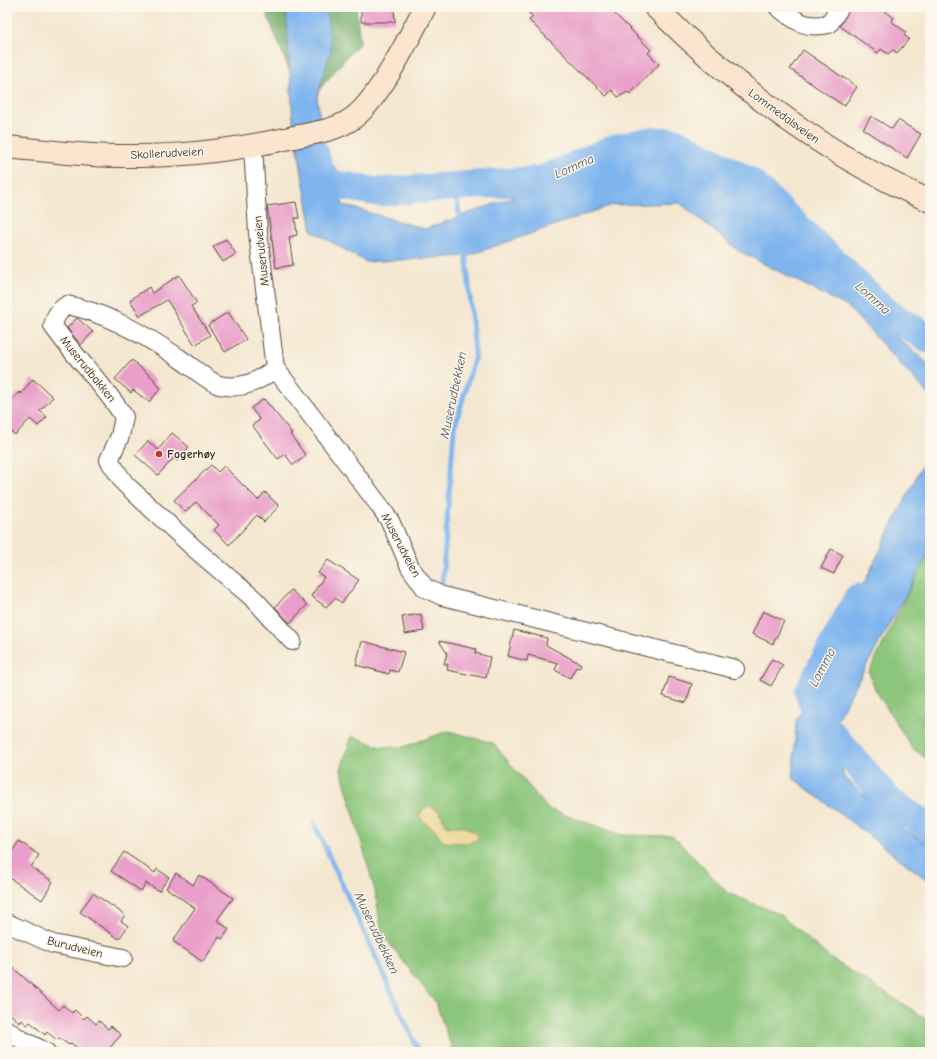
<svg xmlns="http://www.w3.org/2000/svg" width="937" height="1059" font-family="'Comic Neue',sans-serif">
  <rect width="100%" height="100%" fill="#fbf7ec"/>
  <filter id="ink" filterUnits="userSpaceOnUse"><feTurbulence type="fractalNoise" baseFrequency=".025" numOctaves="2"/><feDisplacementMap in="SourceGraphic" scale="8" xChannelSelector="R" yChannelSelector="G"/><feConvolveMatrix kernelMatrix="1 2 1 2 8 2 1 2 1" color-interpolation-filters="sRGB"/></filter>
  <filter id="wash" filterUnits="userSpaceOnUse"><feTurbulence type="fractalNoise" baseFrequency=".012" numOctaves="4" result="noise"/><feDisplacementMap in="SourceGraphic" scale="16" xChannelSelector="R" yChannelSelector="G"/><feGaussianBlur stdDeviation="0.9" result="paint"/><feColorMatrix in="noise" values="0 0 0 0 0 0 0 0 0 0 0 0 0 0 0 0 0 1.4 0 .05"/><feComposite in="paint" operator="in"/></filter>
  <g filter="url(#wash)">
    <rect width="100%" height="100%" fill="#f4e7d0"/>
    <g fill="#8cc67b" stroke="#64784c">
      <path d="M930,548V761L912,748L875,689L869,672Z"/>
      <path d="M448,731L493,743L548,809L622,835L673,836L728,893L779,914L830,958L930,1021V1052H453L436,1003L382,934L375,891L341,769L352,736L381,747H404Z"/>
    </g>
    <path fill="#71ab6b" stroke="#566a44" d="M264,7H356L360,42L304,107Z"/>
    <path fill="#eeda9e" stroke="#94825e" d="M430,806L439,811L447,826H463L476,833L478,839L469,843L443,842L436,831L422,820L419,815L424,808Z"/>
    <g fill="#7fb5ee" stroke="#5d7086">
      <path d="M286,7H326L331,49L317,97L323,145L343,205L425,229L658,145L839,247L869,312L930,366V396L848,307L739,251L680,203L612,205L467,256L366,262L312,231L293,121Z"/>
      <path d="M930,449V551L831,730L844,777L904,830L930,845V882L793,778L796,721Z"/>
    </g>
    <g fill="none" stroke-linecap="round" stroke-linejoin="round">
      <g stroke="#7fb5ee" stroke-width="5">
        <path d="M454,186L461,222"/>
        <path d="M442,585L454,430L475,356L466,250"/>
        <path d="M314,823L419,1052"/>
      </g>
      <g stroke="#7fb5ee" stroke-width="29">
        <path d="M315,154L319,170L331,184L379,192L542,180L613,149L652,141L675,142L749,181L887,313L930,339"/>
        <path d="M858,598L809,691L819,720L891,803L930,828"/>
      </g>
    </g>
    <g id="blocks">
      <g fill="#e99fc9">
        <path d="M361,7H394L395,22H361Z"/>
        <path d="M523,7H608L651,50L648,53L659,64L630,94L628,92L618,97L612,90L606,96L529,20L533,17Z"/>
        <path d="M850,7H880L894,18L891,21L906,32L904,35L909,39L897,53L893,50L888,54L881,49L878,53L840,26Z"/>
        <path d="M803,50L857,87L844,106L790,69Z"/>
        <path d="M871,116L892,129L898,120L921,134L907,158L863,129Z"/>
        <path d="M296,202L299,218H295L297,235L289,237L293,265L276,268L267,206Z"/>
        <path d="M226,239L236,254L223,262L213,247Z"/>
        <path d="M179,275L197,303L191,306L210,335L195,345L167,300L140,316L130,300L149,287L152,293Z"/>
        <path d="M228,312L246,339L225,352L208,325Z"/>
        <path d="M77,318L93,332L81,345L67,328Z"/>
        <path d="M132,360L155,380L154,382L161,388L149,402L133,390L131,393L115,379Z"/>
        <path d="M33,379L53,397L40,411L47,417L38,426L30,419L15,435L7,428V405L19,392L21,394Z"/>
        <path d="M264,399L292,433L290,434L306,456L293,465L285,454L278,459L252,425L260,420L251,408Z"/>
        <path d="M172,433L189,447L177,461L174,458L158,475L135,455L148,441L158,450Z"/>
        <path d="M211,465L218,472L224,466L258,500L265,492L279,506L264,522L257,515L229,545L214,530L219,525L196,502L185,512L174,500Z"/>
        <path d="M831,549L843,555L834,574L821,568Z"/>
        <path d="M328,560L359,580L342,603L335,598L326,607L311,596L324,577L318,573Z"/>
        <path d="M291,590L307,605L290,623L275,607Z"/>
        <path d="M763,611L784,621L773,644L752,634Z"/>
        <path d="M421,614L424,631L405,634L402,617Z"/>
        <path d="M514,630L547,638L546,645L581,664L579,668L576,667L570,678L555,670L558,663L528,655L527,661L508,656Z"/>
        <path d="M362,641L404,652L398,672L390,670L389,674L356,665Z"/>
        <path d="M439,641L476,649L475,653L490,657L486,678L447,670L448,664H444L447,653Z"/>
        <path d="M772,659L783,665L771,686L760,680Z"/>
        <path d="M669,677L692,684L686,703L663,696Z"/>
        <path d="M19,841L39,855L31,867L53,882L42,900L7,876V859Z"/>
        <path d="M124,852L155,873L157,869L169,877L159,891L146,883L141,891L111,871Z"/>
        <path d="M176,873L193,885L199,875L233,898L217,920L229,929L222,939L219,937L203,962L173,941L195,908L166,888Z"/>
        <path d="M93,893L125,915L121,921L128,926L119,939L80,912Z"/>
        <path d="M7,962L59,1010L63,1005L72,1013L75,1010L84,1019L87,1016L96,1024L99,1021L108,1029L111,1026L121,1035L106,1052H82L71,1043L69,1045L59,1038L57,1040L47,1032L45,1035L30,1022L27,1025L22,1020L20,1023L7,1011Z"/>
      </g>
    </g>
  </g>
  <g filter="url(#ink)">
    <use href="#blocks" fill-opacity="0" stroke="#574639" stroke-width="1"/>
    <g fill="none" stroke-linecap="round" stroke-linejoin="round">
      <g stroke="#574639" stroke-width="20">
        <g id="street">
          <path d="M778,7C796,21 804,29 829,24L840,7"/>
          <path d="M253,145L258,233L275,368L379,505L390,521L410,567L425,588L442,596L471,603L735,669"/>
          <path d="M275,368C259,382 240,390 219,385C207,381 190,365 179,358C145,335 107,313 67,305C58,311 55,316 53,326C75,358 104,384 124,417L120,436L109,460L125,484L195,549L255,600L292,641"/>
          <path d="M7,923L53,944L123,958"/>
          <path d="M7,1030L20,1039L46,1052"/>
        </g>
      </g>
      <g stroke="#574639" stroke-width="24">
        <g id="secondary">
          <path d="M655,7C735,87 826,155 930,201"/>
          <path d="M7,147C50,151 93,157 137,156C191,156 246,148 299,136C319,132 342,129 358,114C383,91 409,38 425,7"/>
        </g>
      </g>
      <use href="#street" stroke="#fff" stroke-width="18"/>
      <use href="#secondary" stroke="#fbe5cf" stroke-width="22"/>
    </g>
  </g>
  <circle fill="#c8321e" stroke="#fbf7ec" stroke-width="1.5" cx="159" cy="454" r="4"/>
  <g text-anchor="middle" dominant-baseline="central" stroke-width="3" stroke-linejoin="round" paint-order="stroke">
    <g font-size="12" fill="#3b2a1e" stroke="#fbf7ec">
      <text transform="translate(784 116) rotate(36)">Lommedalsveien</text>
      <text transform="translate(167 153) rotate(-3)">Skollerudveien</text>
      <text transform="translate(261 251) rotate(-96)">Muserudveien</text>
      <text transform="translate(88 369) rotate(51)">Muserudbakken</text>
      <text transform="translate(401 545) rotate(62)">Muserudveien</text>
      <text transform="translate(75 947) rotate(14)">Burudveien</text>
    </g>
    <g font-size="12" font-weight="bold" fill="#3b2a1e" stroke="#fbf7ec" text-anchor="start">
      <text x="167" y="454">Fagerhøy</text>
    </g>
    <g font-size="13" font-style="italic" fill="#4f545c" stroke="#fbf7ec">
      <text transform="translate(574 166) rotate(-24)">Lomma</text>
      <text transform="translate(873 298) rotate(42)">Lomma</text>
      <text transform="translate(453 395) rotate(-78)">Muserudbekken</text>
      <text transform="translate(822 667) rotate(-62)">Lomma</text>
      <text transform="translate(377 933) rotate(65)">Muserudbekken</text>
    </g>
  </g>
  <rect width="937" height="1059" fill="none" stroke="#fbf7ec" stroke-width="24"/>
</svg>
